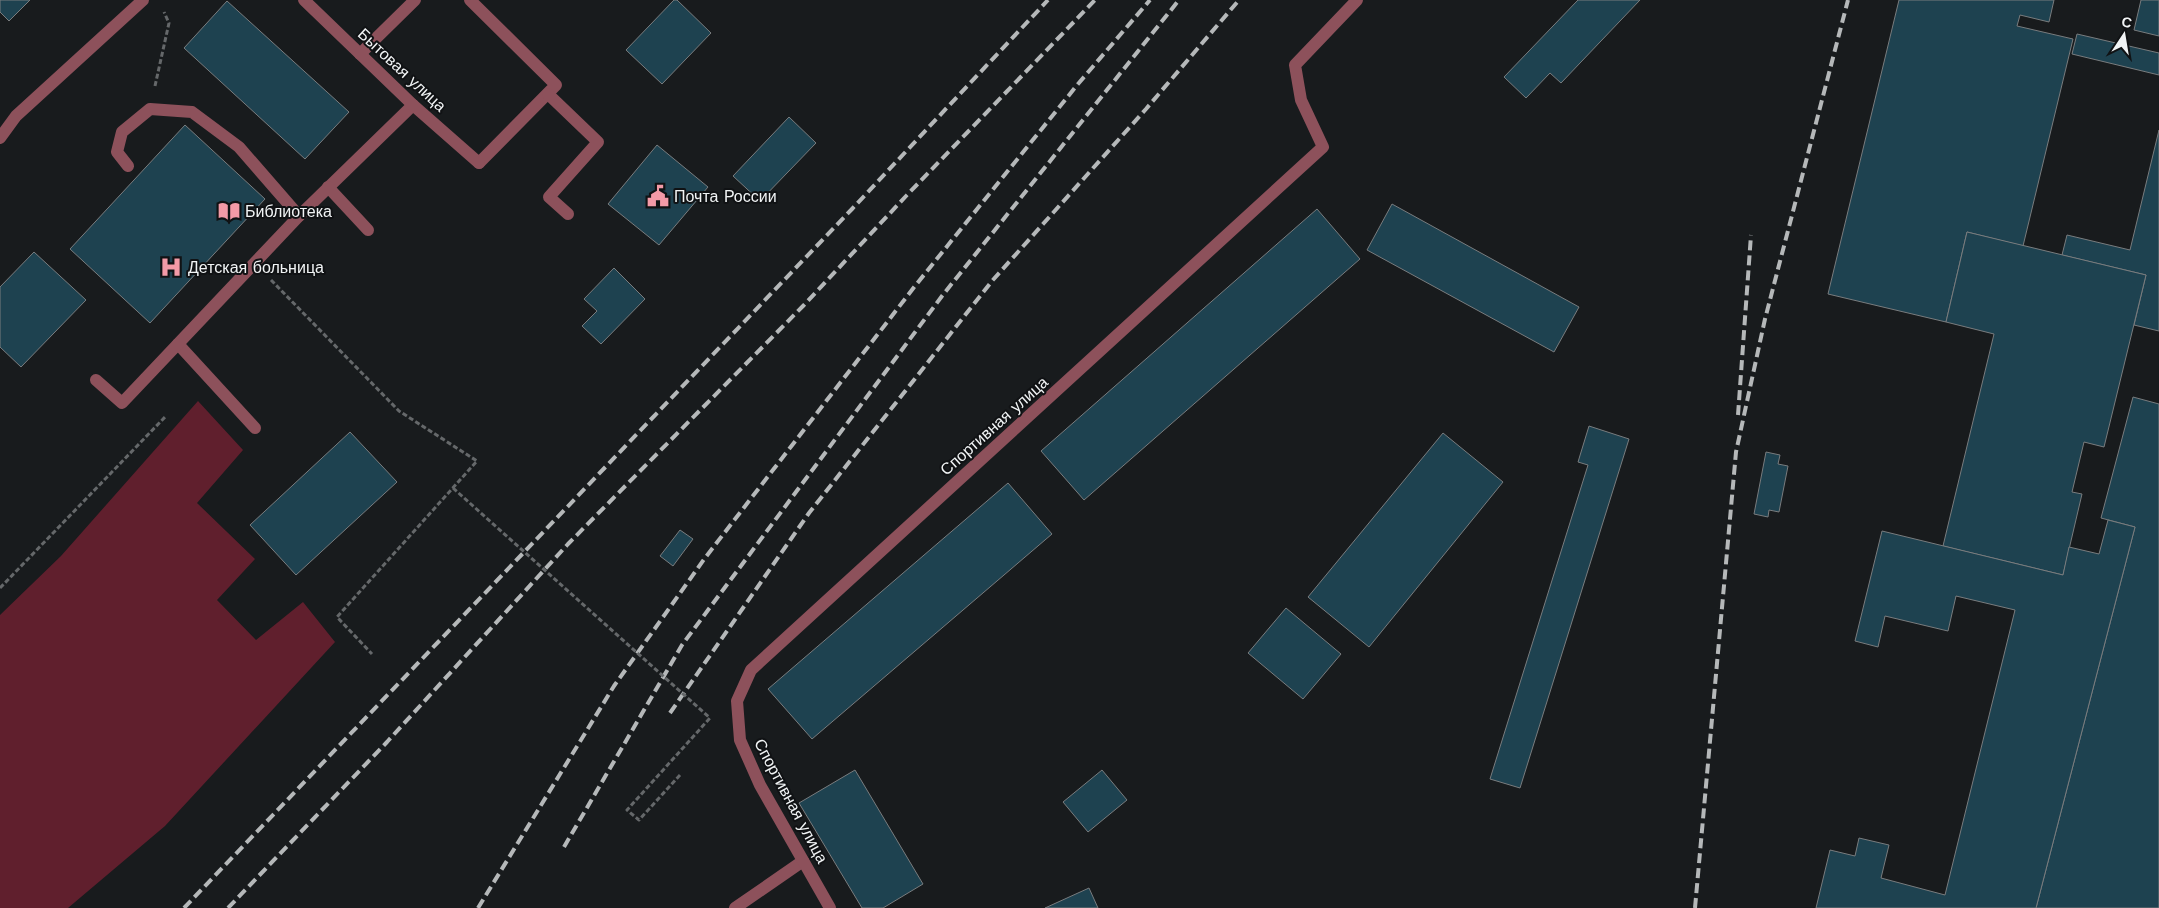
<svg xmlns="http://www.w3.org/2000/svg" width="2159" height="908" font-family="'Work Sans',sans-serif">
  <rect width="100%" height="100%" fill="#181b1d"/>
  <path fill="#601f2d" d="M198,401L243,450L197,503L255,559L217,600L256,640L303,602L335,642L165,826L68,908H0V615L61,556Z"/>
  <g fill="#1e4250" stroke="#797c7e">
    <path d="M0,0H30L9,21L0,12Z"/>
    <path d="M674,0H677L711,33L662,84L626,50Z"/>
    <path d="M1578,0H1640L1561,83L1550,73L1526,98L1504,77Z"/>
    <path d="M1899,0H2054L2049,22L2020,15L2017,26L2073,39L2023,246L1967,232L1946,322L1828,294Z"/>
    <path d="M2141,0H2159V36L2134,30Z"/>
    <path d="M227,1L349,112L305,159L184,48Z"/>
    <path d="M2077,34L2159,53V75L2072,54Z"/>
    <path d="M789,117L816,143L760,201L733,176Z"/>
    <path d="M185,125L265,199L150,323L70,249Z"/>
    <path d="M2159,130V331L2134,325L2146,275L2062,255L2067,235L2130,250Z"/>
    <path d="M657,145L708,187L659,245L608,204Z"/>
    <path d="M1392,204L1579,307L1554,352L1367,250Z"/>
    <path d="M1317,209L1360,259L1084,500L1041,451Z"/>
    <path d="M1967,232L2146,275L2104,447L2084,442L2072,492L2082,494L2063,575L1943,546L1994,334L1946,322Z"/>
    <path d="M34,252L86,300L21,367L0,347V287Z"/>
    <path d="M614,268L645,299L601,344L582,326L597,311L584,299Z"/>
    <path d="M2133,397L2159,404V908H2036L2135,527L2101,518Z"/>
    <path d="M1589,426L1629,439L1520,788L1490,779L1588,465L1578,462Z"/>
    <path d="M350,432L397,482L296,575L250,525Z"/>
    <path d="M1443,433L1503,482L1369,647L1308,597Z"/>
    <path d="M1766,452L1780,455L1778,464L1788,466L1779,512L1769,510L1768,517L1754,514Z"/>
    <path d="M1008,483L1052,534L812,739L768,689Z"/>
    <path d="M2108,520L2135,527L2036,908H1816L1830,850L1855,856L1859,838L1889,845L1881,878L1945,895L2015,610L1956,596L1948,631L1885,616L1878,647L1855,641L1882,531L2063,575L2069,547L2099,554Z"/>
    <path d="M680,530L693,539L673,566L660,556Z"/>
    <path d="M1286,608L1341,654L1303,699L1248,653Z"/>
    <path d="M855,770L923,884L883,908H862L799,803Z"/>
    <path d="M1102,770L1127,800L1088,832L1063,802Z"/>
    <path d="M1089,888L1098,908H1045Z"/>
  </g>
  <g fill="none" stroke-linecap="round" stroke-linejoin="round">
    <g stroke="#65686a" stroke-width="3" stroke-dasharray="5 2.5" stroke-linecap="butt">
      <path d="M155,86L169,23L164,12"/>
      <path d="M271,280L399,411L477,461L337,617L372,654"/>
      <path d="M0,588L166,416"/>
      <path d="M680,775L639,820L627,810L710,718"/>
    </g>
    <g stroke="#8d515b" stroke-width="12">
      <path d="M470,0L556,85L479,163"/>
      <path d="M360,54L415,0"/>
      <path d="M548,94L598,142L549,197L568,214"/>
      <path d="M0,138L16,116L143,0"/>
      <path d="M128,166L117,152L122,132L150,109L192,112L239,147L299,216"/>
      <path d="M178,344L255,428"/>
      <path d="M96,380L122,403L299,216L413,105"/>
      <path d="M735,908L803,861"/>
    </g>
    <g stroke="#8d515b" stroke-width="12">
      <path d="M304,0L413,105L479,163"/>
      <path d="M328,187L368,230"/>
      <path d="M830,908L760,785L740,740L737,701L751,670L1323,147L1301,100L1295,65L1357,0"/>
    </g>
    <g stroke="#b5b8b9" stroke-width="4" stroke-dasharray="10 5" stroke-linecap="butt">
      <path d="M1738,415L1751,235"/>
      <path d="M670,713L809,513L992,281L1146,109L1239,0"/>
      <path d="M564,847L682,645L942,296L1179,0"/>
      <path d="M184,908L852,209L1048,0"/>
      <path d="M228,908L387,742L568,544L804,305L907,195L1095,0"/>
      <path d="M478,908L614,686L705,558L915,286L1078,84L1150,0"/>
      <path d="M1695,908L1736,452L1765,319L1848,0"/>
    </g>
    <path stroke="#65686a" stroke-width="3" stroke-dasharray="5 2.5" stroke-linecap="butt" d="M453,488L710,718"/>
  </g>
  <defs>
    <g id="civic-bare" transform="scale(1.725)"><path d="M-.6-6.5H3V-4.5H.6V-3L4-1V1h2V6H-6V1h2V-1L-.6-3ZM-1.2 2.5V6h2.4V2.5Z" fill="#f39aa7" stroke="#101214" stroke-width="2.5" paint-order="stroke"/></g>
    <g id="library-bare" transform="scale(1.725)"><path d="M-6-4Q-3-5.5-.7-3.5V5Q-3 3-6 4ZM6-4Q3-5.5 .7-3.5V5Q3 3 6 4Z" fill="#f39aa7" stroke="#101214" stroke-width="2.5" paint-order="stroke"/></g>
    <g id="hospital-bare" transform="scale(1.725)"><path d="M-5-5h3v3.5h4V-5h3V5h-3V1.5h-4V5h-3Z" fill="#f39aa7" stroke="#101214" stroke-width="2.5" paint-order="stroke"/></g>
  </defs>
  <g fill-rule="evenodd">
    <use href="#civic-bare" x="658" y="196"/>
    <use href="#library-bare" x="229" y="211"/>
    <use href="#hospital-bare" x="171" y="267"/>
  </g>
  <g text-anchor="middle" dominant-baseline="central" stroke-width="4" stroke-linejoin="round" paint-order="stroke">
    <g font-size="16" fill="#f1f4f5" stroke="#101214">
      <text transform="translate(402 70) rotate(43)">Бытовая улица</text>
      <text transform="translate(994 426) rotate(-42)">Спортивная улица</text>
      <text transform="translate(791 801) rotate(62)">Спортивная улица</text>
    </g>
    <g font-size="16" fill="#f1f4f5" stroke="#101214" text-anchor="start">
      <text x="674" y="196">Почта России</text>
      <text x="245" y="211">Библиотека</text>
      <text x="188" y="267">Детская больница</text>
    </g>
  </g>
  <g transform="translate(2124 35) rotate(12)" stroke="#101214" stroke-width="4" paint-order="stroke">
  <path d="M0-4L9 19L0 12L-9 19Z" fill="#f1f4f5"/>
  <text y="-8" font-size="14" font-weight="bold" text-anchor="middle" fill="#f1f4f5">С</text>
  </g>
</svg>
